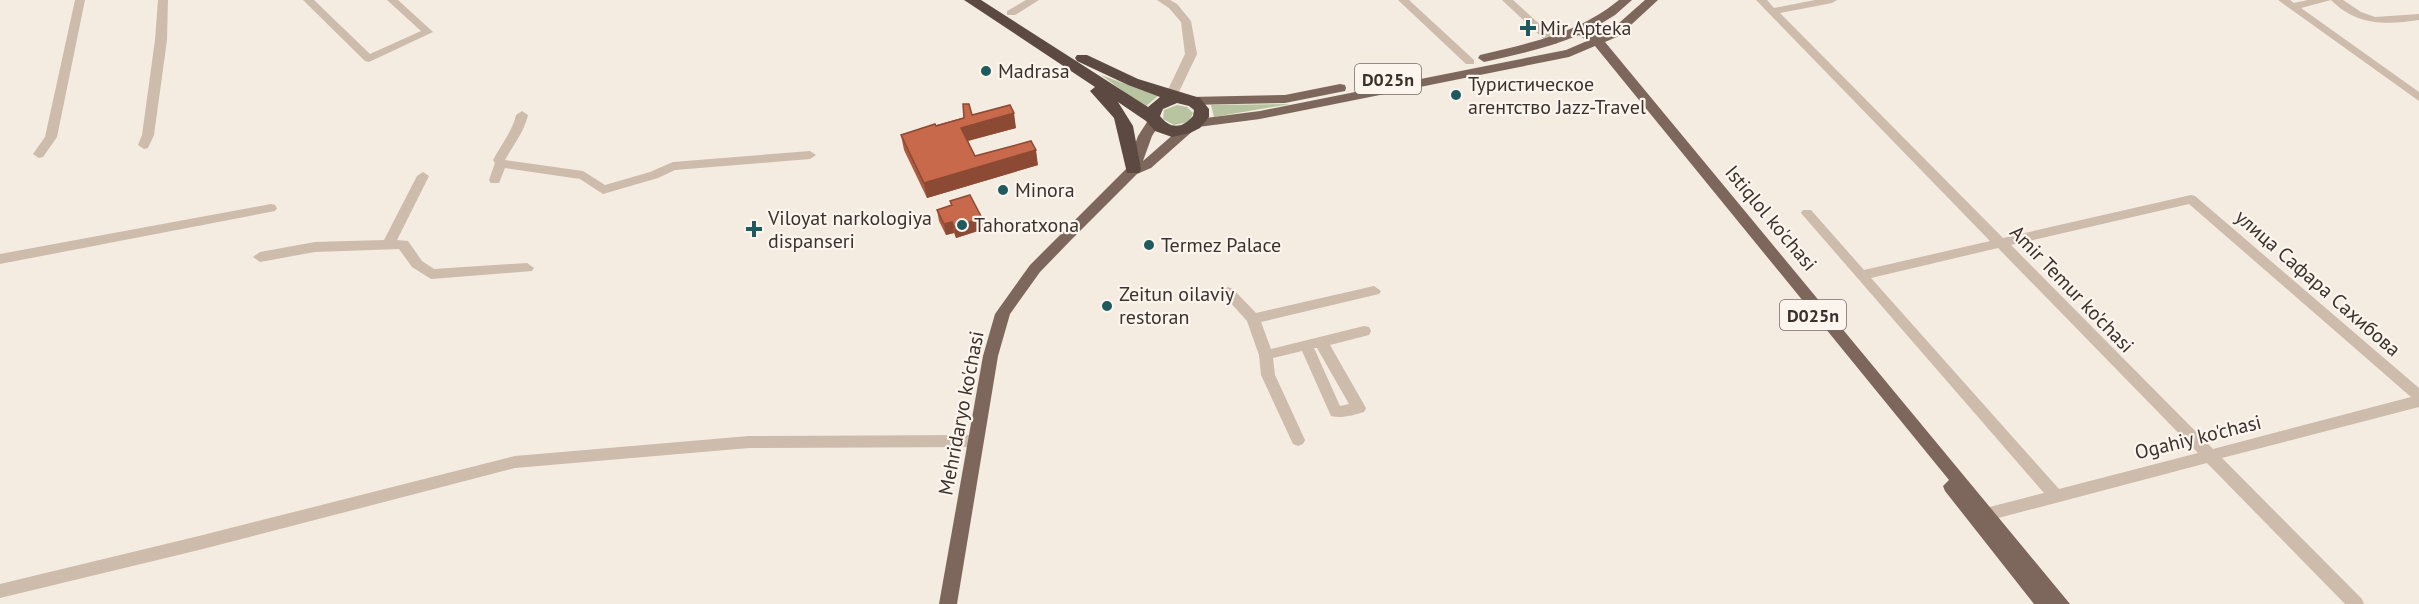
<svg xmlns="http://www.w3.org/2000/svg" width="2419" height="604" font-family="'PT Sans',sans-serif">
  <rect width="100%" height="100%" fill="#f4ebe1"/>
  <g fill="#b8c4a0">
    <path d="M1101,75L1158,96L1145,107Z"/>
    <path d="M1290,104L1214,117L1211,105Z"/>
    <path d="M1177,105L1187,107L1193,113L1189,122L1174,125L1163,119L1164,110Z"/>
  </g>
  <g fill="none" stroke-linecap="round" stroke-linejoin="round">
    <g fill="#cdbbac" fill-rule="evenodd">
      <path d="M75,0H85L57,137L43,157L39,158L33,154L45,137Z"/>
      <path d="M158,0H168L167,40L154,135L148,148L144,149L138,145L142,135L155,40Z"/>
      <path d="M303,0H314L370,54L421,31L387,0H398L433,32L369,62L365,61Z"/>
      <path d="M1026,0H1039L1015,15H1007V11Z"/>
      <path d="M1157,0H1170L1177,4L1191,21L1197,54L1177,96L1171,100L1165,96L1185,54L1181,22L1169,8Z"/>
      <path d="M1398,0H1409L1474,60V64H1466Z"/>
      <path d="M1502,0H1513L1557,40V44H1549Z"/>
      <path d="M1756,0H1767L1774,8L1815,0H1837L1832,3L1780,13L2003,238L2191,195L2195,196L2419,388V407L2222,458L2362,599L2364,604H2345L2207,463L1987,521L1982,519L1979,514L1982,509L2044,493L1801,213L1803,210H1811L1864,270L1990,241ZM2189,204L2411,397L2213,449L2011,245ZM1998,248L2198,453L2059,489L1871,278Z"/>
      <path d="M2278,0H2290L2294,3L2308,0H2343L2361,12L2375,17L2419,14V20C2386,25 2357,26 2331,0L2301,8L2419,92V101Z"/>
      <path d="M522,111L528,115C524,132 514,144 505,160L583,171L605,185L650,172L673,162L810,151L816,155L810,159L675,170L658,178L603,194L580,179L505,168L499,183H491L489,180L495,163L493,160C501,145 513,130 516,115Z"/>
      <path d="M423,172L429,176L397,240L408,241L422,261L434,269L527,263L534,268L532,271L431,279L412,267L399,249L315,252L260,262L253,257L260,252L315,242L384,240L417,176Z"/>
      <path d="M271,204L275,205L277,208L275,211L0,264V254Z"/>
      <path d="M1374,286L1381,291L1379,294L1261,322L1271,349L1364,326L1369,327L1371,331L1369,335L1330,345L1366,408L1364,412C1354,415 1341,419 1331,416L1302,351L1273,358L1275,375L1305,440L1303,444L1298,446L1293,444L1261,375L1259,355L1247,321L1221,292L1228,287L1233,289L1256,313ZM1314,348H1317L1349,404L1340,406Z"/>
      <path d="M974,435L979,437L981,441L979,445L974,447L749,448L515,468L203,549L0,598V584L203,535L515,456L749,436Z"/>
    </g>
    <g fill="#7d675c" fill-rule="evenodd">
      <path d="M1619,0H1632L1615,15L1589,31L1597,36L1611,30L1645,0H1658L1619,36L1605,42L2070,604H2034L1945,491L1943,486L1949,480L1595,46L1569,57L1260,119L1198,127L1191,123L1198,119L1260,111L1566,50L1587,41L1579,35C1548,48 1516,55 1484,62L1478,58L1480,55C1530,43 1577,34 1619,0Z"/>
      <path d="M1340,84L1345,85L1346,88L1345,91L1285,103L1190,105L1184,101L1190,97L1285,95Z"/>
      <path d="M1154,118L1161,122L1152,136L1143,161L1183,126H1193L1195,129L1151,168L1137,174L1072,239L1040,272L1010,314L998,356L957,604H939L983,356L995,314L1030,265L1126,169L1138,136L1149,119Z"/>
    </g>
    <path fill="#5c4a42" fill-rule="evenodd" d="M964,0H981L1148,107L1160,97L1128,85L1077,61L1075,58L1077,55H1087L1138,79L1200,98L1209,109V117L1200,128L1190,133L1172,137L1155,131L1146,121L1118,102L1133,126L1141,169L1139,173H1127L1114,118L1090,91L1095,87ZM1177,103L1189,106L1194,110L1193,116C1182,129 1170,129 1160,116L1163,109Z"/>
  </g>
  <g fill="#ac5a40">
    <path d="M972,115L1016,128L968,141L975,156L1038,165L927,198L904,150L901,135Z"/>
    <path d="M950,201L984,229L956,238L954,233L946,235L939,221L937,210L951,205Z"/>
  </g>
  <g fill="#8c4a34">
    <path d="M1014,113L1016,128L963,142L961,128Z"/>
    <path d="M1036,150L1038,165L927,198L924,183Z"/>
    <path d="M982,218L984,229L956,238L954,227Z"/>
    <path d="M952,222L954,233L946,235L944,224Z"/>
  </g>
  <g fill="#c8694b" stroke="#8c4a34" stroke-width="1.5">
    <path d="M963,104H969L972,115L1010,105L1014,113L961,128L975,156L1031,141L1036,150L924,183L901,135L935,124L936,126L964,118Z"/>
    <path d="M970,195L982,218L954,227L952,222L944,224L937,210L952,205L950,201Z"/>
  </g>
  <g fill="#1f5a5e" stroke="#fbf5ee" stroke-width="2">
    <path d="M1525 19h6v6h6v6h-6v6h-6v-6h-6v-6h6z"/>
    <circle cx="986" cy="71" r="6"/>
    <circle cx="1456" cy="95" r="6"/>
    <circle cx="1003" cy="190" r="6"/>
    <circle cx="962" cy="225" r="6"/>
    <path d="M751 220h6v6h6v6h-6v6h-6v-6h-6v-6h6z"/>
    <circle cx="1149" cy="245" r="6"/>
    <circle cx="1107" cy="306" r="6"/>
  </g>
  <g text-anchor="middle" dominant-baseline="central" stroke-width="4.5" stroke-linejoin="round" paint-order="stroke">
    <g fill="#fbf5ee" stroke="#756b66" stroke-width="1.5">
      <rect x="1355" y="64" width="66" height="30" rx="4.5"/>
      <rect x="1780" y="300" width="66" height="30" rx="4.5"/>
    </g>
    <g font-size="18" font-weight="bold" fill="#3b302b">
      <text x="1388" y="79">D025n</text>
      <text x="1813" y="315">D025n</text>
    </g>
    <g font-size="20" fill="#3b302b" stroke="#fbf5ee" text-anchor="start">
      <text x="1540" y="28">Mir Apteka</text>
      <text x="998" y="71">Madrasa</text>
      <text x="1468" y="84">Туристическое<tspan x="1468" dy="23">агентство Jazz-Travel</tspan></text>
      <text x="1015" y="190">Minora</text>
      <text x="768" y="218">Viloyat narkologiya<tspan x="768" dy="23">dispanseri</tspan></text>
      <text x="974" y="225">Tahoratxona</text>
      <text x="1161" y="245">Termez Palace</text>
      <text x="1119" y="294">Zeitun oilaviy<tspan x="1119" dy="23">restoran</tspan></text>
    </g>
    <g font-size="20" fill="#3b302b" stroke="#fbf5ee">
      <text transform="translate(1771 218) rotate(50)">Istiqlol ko'chasi</text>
      <text transform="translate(2318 283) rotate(41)">улица Сафара Сахибова</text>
      <text transform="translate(2072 289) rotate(46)">Amir Temur ko'chasi</text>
      <text transform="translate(961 413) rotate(-79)">Мehridaryo ko'chasi</text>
      <text transform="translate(2198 437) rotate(-14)">Ogahiy ko'chasi</text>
    </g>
  </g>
</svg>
